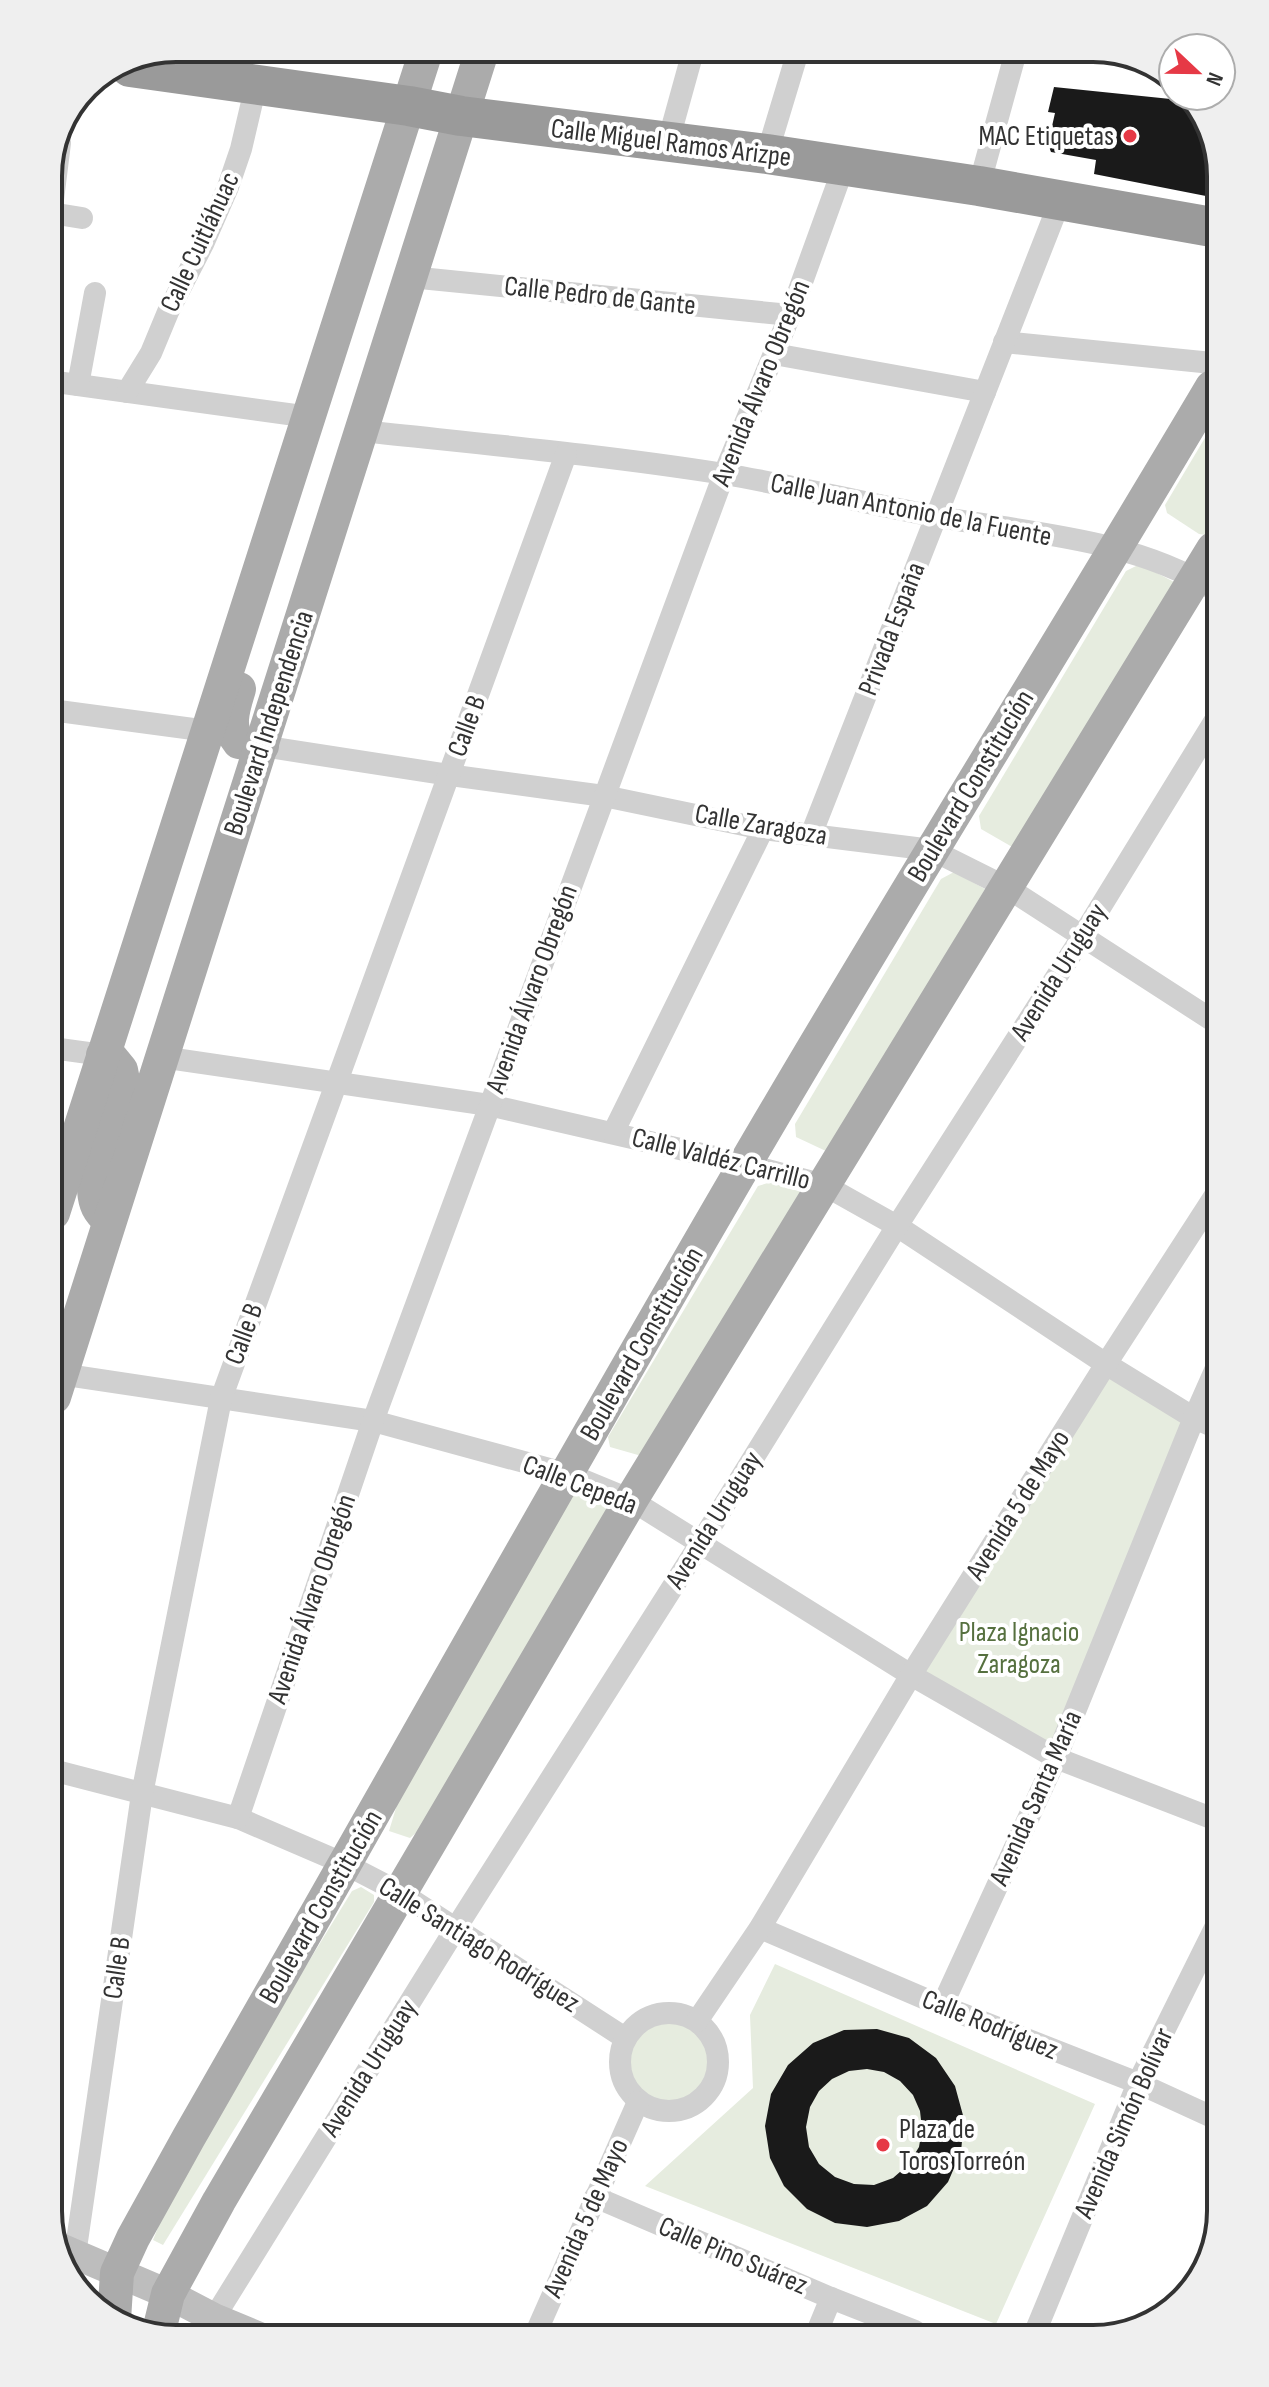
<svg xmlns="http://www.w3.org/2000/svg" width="1269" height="2387" font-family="'Sofia Sans Condensed',sans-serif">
  <rect width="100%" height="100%" fill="#fff"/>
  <g fill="#e6ecdf">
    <path d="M1212,426L1213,536L1199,534L1167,513L1165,505Z"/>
    <path d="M1140,564L1174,582L1014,848L981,829L979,816L1126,571Z"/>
    <path d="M954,872L985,889L828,1152L796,1137L795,1124L941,879Z"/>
    <path d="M771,1182L804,1193L645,1457L610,1447L608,1437L758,1186Z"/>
    <path d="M1106,1366L1193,1419L1055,1758L913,1675Z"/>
    <path d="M584,1492L606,1501L613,1513L417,1832L410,1838L389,1831L407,1772L573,1496Z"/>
    <path d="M361,1887L374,1895V1902L163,2245L153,2240L182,2168L352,1891Z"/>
    <path d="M775,1964L1095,2104L996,2324L645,2186L753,2088L750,2015Z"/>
    <circle cx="669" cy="2061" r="41"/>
  </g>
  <g fill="#1a1a1a" fill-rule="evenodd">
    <path d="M1054,87L1190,101L1211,127V197L1094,174L1096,160L1051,152L1048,144L1055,113L1048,112Z"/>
    <path d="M877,2029L909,2038L936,2058L955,2086L964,2119L961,2152L948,2182L927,2206L899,2221L867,2227L835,2223L807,2209L784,2186L770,2158L765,2126L771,2094L788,2065L813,2043L844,2030ZM867,2069L884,2072L900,2081L913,2095L920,2111L922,2129L919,2147L908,2165L893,2178L874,2185L854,2184L835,2177L819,2164L809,2147L806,2127L810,2107L819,2091L832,2079L849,2071Z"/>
  </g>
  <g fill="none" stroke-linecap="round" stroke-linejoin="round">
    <path stroke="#d0d0d0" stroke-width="11" d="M222,71L226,48"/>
    <g stroke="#d0d0d0" stroke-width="22">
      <path d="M668,142L694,48"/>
      <path d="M767,154L799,48"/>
      <path d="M979,186L1017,48"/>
      <path d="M51,213L82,218"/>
      <path d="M49,232L60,143"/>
      <path d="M410,277L790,315"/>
      <path d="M1004,342L1212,363"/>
      <path d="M774,354L985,392"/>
      <path d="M49,381L310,417"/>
      <path d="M78,385L95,293"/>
      <path d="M127,392L151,353L168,312L203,244L228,187L241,149L256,85"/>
      <path d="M362,431C482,444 604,455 724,474C796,486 867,504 939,517C1029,533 1134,539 1213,589"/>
      <path d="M51,710L208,731"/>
      <path d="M262,746L449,775L604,796L763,829L932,850L1006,887L1215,1022"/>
      <path d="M811,835L1060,201"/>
      <path d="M52,1048L103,1055"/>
      <path d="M161,1057L489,1105L745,1164L824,1185L897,1226L1106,1364L1194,1418L1217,1428"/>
      <path d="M613,1133L763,829"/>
      <path d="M60,1374L373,1421L568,1474L631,1500L911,1675L1056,1758L1219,1821"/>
      <path d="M56,1771L238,1818L345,1864L401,1893L625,2038"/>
      <path d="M238,1818L373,1421L724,474L790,315L844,166"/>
      <path d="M760,1928L942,2006L1138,2083L1221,2121"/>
      <path d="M942,2006L1056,1758L1194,1418L1217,1366"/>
      <circle cx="669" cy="2062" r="49"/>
      <path d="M697,2021L760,1928L911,1675L1106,1364L1216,1194"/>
      <path d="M595,2197L831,2298L915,2331"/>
      <path d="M75,2255L142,1794L221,1399L566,454"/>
      <path d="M214,2318L456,1928L700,1544L897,1226L1082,937L1214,722"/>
      <path d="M1036,2330L1138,2083L1220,1918"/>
      <path d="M817,2332L831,2298"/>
      <path d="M535,2335L638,2102"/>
    </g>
    <path stroke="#bdbdbd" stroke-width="30" d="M58,2247L168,2294L214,2318L262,2338"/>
    <g stroke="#ababab" stroke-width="34">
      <path d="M239,689C234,706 226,727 239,742L262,746"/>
      <path d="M103,1055L112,1059L121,1070L125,1091L94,1190C95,1204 98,1211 109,1220"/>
      <path d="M53,1213L427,48"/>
      <path d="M54,1397L483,48"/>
      <path d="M114,2320L117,2273L133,2238L189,2137C375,1813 557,1486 745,1164C897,903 1058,647 1212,387"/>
      <path d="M158,2335L168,2294L219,2201L631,1500L1213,549"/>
    </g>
    <path stroke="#9a9a9a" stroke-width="40" d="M130,67L409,106L461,116L767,154L979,186L1212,227"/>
  </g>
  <g fill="#e63946" stroke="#fff" stroke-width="3">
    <circle cx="1130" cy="136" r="8"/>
    <circle cx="883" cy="2145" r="8"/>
  </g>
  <g text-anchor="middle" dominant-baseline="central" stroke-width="8" stroke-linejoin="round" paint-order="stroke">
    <g font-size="28" fill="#333" stroke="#fff" text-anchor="end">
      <text x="1114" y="136">MAC Etiquetas</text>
      <text x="899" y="2129" text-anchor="start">Plaza de<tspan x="899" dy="32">Toros Torreón</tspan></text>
    </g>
    <g font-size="28" fill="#333" stroke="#fff">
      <text transform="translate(671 143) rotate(7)">Calle Miguel Ramos Arizpe</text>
      <text transform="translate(200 242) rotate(-65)">Calle Cuitláhuac</text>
      <text transform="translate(600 296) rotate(6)">Calle Pedro de Gante</text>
      <text transform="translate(761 383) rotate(-68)">Avenida Álvaro Obregón</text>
      <text transform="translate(911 510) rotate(11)">Calle Juan Antonio de la Fuente</text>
      <text transform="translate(892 629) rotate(-69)">Privada España</text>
      <text transform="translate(269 723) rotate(-72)">Boulevard Independencia</text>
      <text transform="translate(467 726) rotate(-70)">Calle B</text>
      <text transform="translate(971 786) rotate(-59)">Boulevard Constitución</text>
      <text transform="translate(761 825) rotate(10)">Calle Zaragoza</text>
      <text transform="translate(1059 972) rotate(-58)">Avenida Uruguay</text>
      <text transform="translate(532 989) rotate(-70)">Avenida Álvaro Obregón</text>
      <text transform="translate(721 1159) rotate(14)">Calle Valdéz Carrillo</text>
      <text transform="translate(244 1334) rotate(-70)">Calle B</text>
      <text transform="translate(642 1344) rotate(-60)">Boulevard Constitución</text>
      <text transform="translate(580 1485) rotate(21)">Calle Cepeda</text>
      <text transform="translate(1018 1505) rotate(-58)">Avenida 5 de Mayo</text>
      <text transform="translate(714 1520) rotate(-58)">Avenida Uruguay</text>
      <text transform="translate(312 1599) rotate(-71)">Avenida Álvaro Obregón</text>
      <text transform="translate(1036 1798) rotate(-66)">Avenida Santa María</text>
      <text transform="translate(321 1907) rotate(-60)">Boulevard Constitución</text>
      <text transform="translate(479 1945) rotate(32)">Calle Santiago Rodríguez</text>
      <text transform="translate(117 1968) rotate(-82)">Calle B</text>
      <text transform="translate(990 2025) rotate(22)">Calle Rodríguez</text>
      <text transform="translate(369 2068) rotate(-58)">Avenida Uruguay</text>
      <text transform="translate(1124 2123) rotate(-66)">Avenida Simón Bolívar</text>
      <text transform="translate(586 2218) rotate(-66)">Avenida 5 de Mayo</text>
      <text transform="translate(733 2256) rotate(23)">Calle Pino Suárez</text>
    </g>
    <g font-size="28" fill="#56703f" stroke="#fff">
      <text x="1019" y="1632">Plaza Ignacio<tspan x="1019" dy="32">Zaragoza</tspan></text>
    </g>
  </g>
  <path d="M0 0H1269V2387H0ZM176 62H1093A114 114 0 0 1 1207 176V2211A114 114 0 0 1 1093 2325H176A114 114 0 0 1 62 2211V176A114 114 0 0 1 176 62Z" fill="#efefef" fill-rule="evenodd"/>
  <path fill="none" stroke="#333" stroke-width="4" d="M176 62H1093A114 114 0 0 1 1207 176V2211A114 114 0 0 1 1093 2325H176A114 114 0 0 1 62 2211V176A114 114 0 0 1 176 62Z"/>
  <g transform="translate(1197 72) rotate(112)"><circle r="38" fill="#ffffff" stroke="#adadad" stroke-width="2"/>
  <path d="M0-6L14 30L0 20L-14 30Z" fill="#e63946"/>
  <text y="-12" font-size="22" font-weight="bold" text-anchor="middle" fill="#333333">N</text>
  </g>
</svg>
